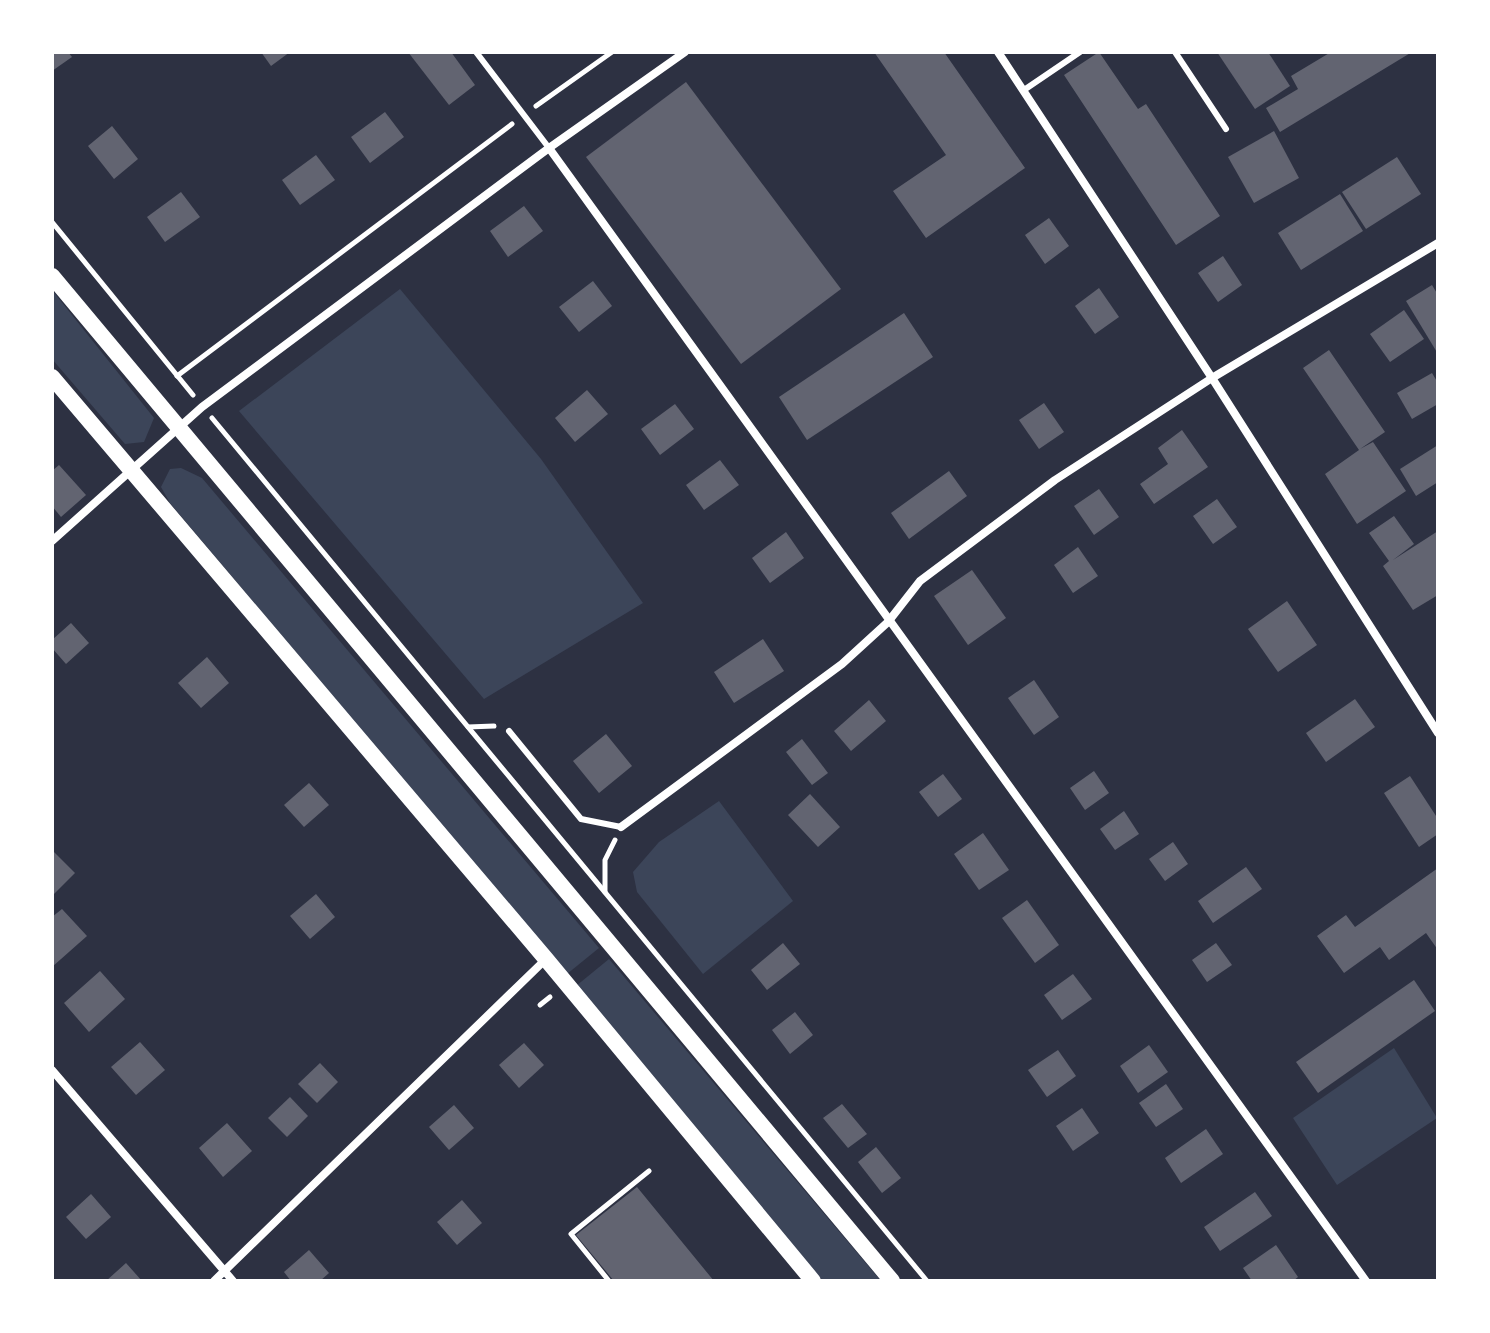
<svg xmlns="http://www.w3.org/2000/svg" width="1490" height="1333" font-family="'Crimson Pro',serif">
  <rect width="100%" height="100%" fill="#2d3142"/>
  <g fill="#3c4559">
    <path d="M400,289L541,459L643,603L484,699L239,411Z"/>
    <path d="M52,290L154,418L144,442L125,444L52,359Z"/>
    <path d="M181,468L202,478L599,948L567,974L170,503L161,487L170,469Z"/>
    <path d="M719,801L793,901L703,974L637,892L633,872L659,842Z"/>
    <path d="M609,959L881,1281H823L576,986Z"/>
    <path d="M1394,1048L1437,1118L1337,1185L1293,1118Z"/>
  </g>
  <g fill="#626471">
    <path d="M52,52H68L72,57L52,71Z"/>
    <path d="M261,52H290L271,66Z"/>
    <path d="M408,52H451L475,85L449,105Z"/>
    <path d="M874,52H944L1025,168L926,238L893,191L946,155Z"/>
    <path d="M1099,52L1138,109L1146,104L1220,216L1176,245L1064,75Z"/>
    <path d="M1217,52H1268L1290,86L1255,109Z"/>
    <path d="M1331,52H1412L1280,132L1266,108L1298,89L1291,76Z"/>
    <path d="M686,82L841,289L741,364L586,157Z"/>
    <path d="M385,112L404,137L370,163L351,137Z"/>
    <path d="M112,126L138,159L114,179L88,146Z"/>
    <path d="M1274,131L1299,178L1254,203L1228,157Z"/>
    <path d="M316,155L335,180L300,205L282,180Z"/>
    <path d="M1397,157L1421,194L1366,229L1342,192Z"/>
    <path d="M181,192L200,217L165,242L147,217Z"/>
    <path d="M1340,194L1363,231L1301,270L1278,233Z"/>
    <path d="M524,206L543,231L508,257L490,231Z"/>
    <path d="M1049,218L1069,246L1045,264L1025,235Z"/>
    <path d="M1223,256L1242,285L1218,302L1198,273Z"/>
    <path d="M593,281L612,306L579,332L559,307Z"/>
    <path d="M1432,285L1438,295V354L1406,301Z"/>
    <path d="M1099,288L1119,317L1095,334L1075,306Z"/>
    <path d="M1404,310L1424,339L1390,362L1370,334Z"/>
    <path d="M904,313L933,357L807,440L779,397Z"/>
    <path d="M1329,350L1385,432L1360,449L1373,442L1406,491L1357,524L1325,474L1359,450L1303,368Z"/>
    <path d="M1432,373L1438,383V404L1412,419L1397,393Z"/>
    <path d="M587,390L608,414L575,442L555,418Z"/>
    <path d="M1044,403L1064,432L1039,449L1019,420Z"/>
    <path d="M675,404L694,429L660,455L641,429Z"/>
    <path d="M1182,430L1208,467L1154,504L1140,484L1168,464L1158,448Z"/>
    <path d="M1438,445V482L1416,496L1400,469Z"/>
    <path d="M720,460L739,485L704,510L686,485Z"/>
    <path d="M59,465L86,495L61,517L52,506V471Z"/>
    <path d="M949,471L967,496L909,539L891,513Z"/>
    <path d="M1099,489L1119,517L1094,535L1074,506Z"/>
    <path d="M1217,499L1237,527L1213,544L1193,516Z"/>
    <path d="M1394,516L1414,544L1393,560L1438,531V595L1413,610L1383,566L1389,561L1369,533Z"/>
    <path d="M786,532L804,558L770,583L752,558Z"/>
    <path d="M1078,547L1098,576L1073,593L1054,565Z"/>
    <path d="M972,570L1006,618L968,645L934,596Z"/>
    <path d="M1287,601L1317,645L1278,672L1248,629Z"/>
    <path d="M71,623L89,643L66,664L52,648V640Z"/>
    <path d="M763,639L784,671L734,703L714,672Z"/>
    <path d="M207,657L229,683L201,708L178,683Z"/>
    <path d="M1034,680L1059,717L1034,735L1008,698Z"/>
    <path d="M1355,699L1375,727L1326,762L1306,733Z"/>
    <path d="M869,700L886,721L851,751L834,731Z"/>
    <path d="M606,734L632,766L599,793L573,761Z"/>
    <path d="M802,739L828,773L812,785L786,752Z"/>
    <path d="M1094,771L1109,793L1085,810L1070,788Z"/>
    <path d="M943,774L962,799L938,817L919,792Z"/>
    <path d="M1410,776L1438,819V834L1419,847L1384,793Z"/>
    <path d="M309,783L329,805L304,827L284,805Z"/>
    <path d="M810,794L840,827L818,847L788,815Z"/>
    <path d="M1124,811L1139,834L1115,850L1100,829Z"/>
    <path d="M983,833L1009,870L979,890L954,854Z"/>
    <path d="M1173,842L1188,864L1165,881L1149,859Z"/>
    <path d="M54,852L75,873L52,896V854Z"/>
    <path d="M1246,867L1262,889L1213,923L1198,901Z"/>
    <path d="M1438,868V950L1426,933L1389,960L1380,947L1344,973L1317,936L1346,915L1355,927Z"/>
    <path d="M316,894L335,917L310,939L290,916Z"/>
    <path d="M1027,900L1059,945L1035,963L1002,918Z"/>
    <path d="M62,909L87,936L52,967V917Z"/>
    <path d="M783,943L800,964L767,990L751,970Z"/>
    <path d="M1216,943L1232,965L1207,982L1192,960Z"/>
    <path d="M100,971L125,999L89,1032L64,1003Z"/>
    <path d="M1073,974L1092,999L1062,1020L1044,995Z"/>
    <path d="M1414,980L1435,1011L1318,1093L1296,1062Z"/>
    <path d="M795,1012L813,1035L790,1054L772,1030Z"/>
    <path d="M140,1042L165,1070L136,1095L111,1067Z"/>
    <path d="M524,1043L544,1065L519,1088L499,1065Z"/>
    <path d="M1149,1045L1168,1072L1138,1093L1120,1066Z"/>
    <path d="M1058,1050L1076,1076L1047,1097L1028,1070Z"/>
    <path d="M320,1063L338,1082L317,1103L298,1084Z"/>
    <path d="M1166,1084L1183,1109L1156,1127L1139,1103Z"/>
    <path d="M290,1097L308,1116L287,1137L268,1118Z"/>
    <path d="M842,1104L867,1134L848,1148L823,1118Z"/>
    <path d="M454,1105L474,1128L449,1150L429,1127Z"/>
    <path d="M1082,1108L1099,1133L1073,1151L1056,1126Z"/>
    <path d="M227,1123L252,1151L223,1177L199,1148Z"/>
    <path d="M1206,1129L1223,1154L1181,1183L1165,1158Z"/>
    <path d="M876,1147L901,1178L882,1193L858,1162Z"/>
    <path d="M637,1187L655,1209L714,1281H614L576,1235Z"/>
    <path d="M1255,1192L1272,1216L1220,1251L1204,1227Z"/>
    <path d="M91,1194L111,1217L86,1239L66,1217Z"/>
    <path d="M462,1200L482,1223L457,1245L437,1222Z"/>
    <path d="M1276,1245L1298,1277L1293,1281H1252L1243,1268Z"/>
    <path d="M309,1250L329,1273L320,1281H291L284,1272Z"/>
    <path d="M126,1263L142,1281H106Z"/>
  </g>
  <g fill="none" stroke-linecap="round" stroke-linejoin="round">
    <g stroke="#fff" stroke-width="5">
      <path d="M536,106L612,52"/>
      <path d="M52,222L193,395"/>
      <path d="M177,376L512,124"/>
      <path d="M212,418L927,1281"/>
      <path d="M468,727L494,726"/>
      <path d="M605,892V860L615,840"/>
      <path d="M540,1005L550,997"/>
      <path d="M609,1281L571,1234L649,1171"/>
    </g>
    <g stroke="#fff" stroke-width="6">
      <path d="M476,52L549,148"/>
      <path d="M1175,52L1226,129"/>
      <path d="M1024,90L1080,52"/>
      <path d="M509,731L581,819L621,827"/>
    </g>
    <g stroke="#fff" stroke-width="8">
      <path d="M998,52L1212,378L1438,733"/>
      <path d="M549,148L1366,1281"/>
      <path d="M52,541L202,407L549,148L685,52"/>
      <path d="M621,827L842,664L888,622L920,581L1055,480L1212,378L1438,243"/>
      <path d="M52,1070L233,1281"/>
      <path d="M214,1281L546,959"/>
    </g>
    <g stroke="#fff" stroke-width="16">
      <path d="M52,276L892,1281"/>
      <path d="M52,377L546,959L813,1281"/>
    </g>
  </g>
  <rect width="1490" height="1333" fill="none" stroke="#ffffff" stroke-width="108"/>
</svg>
